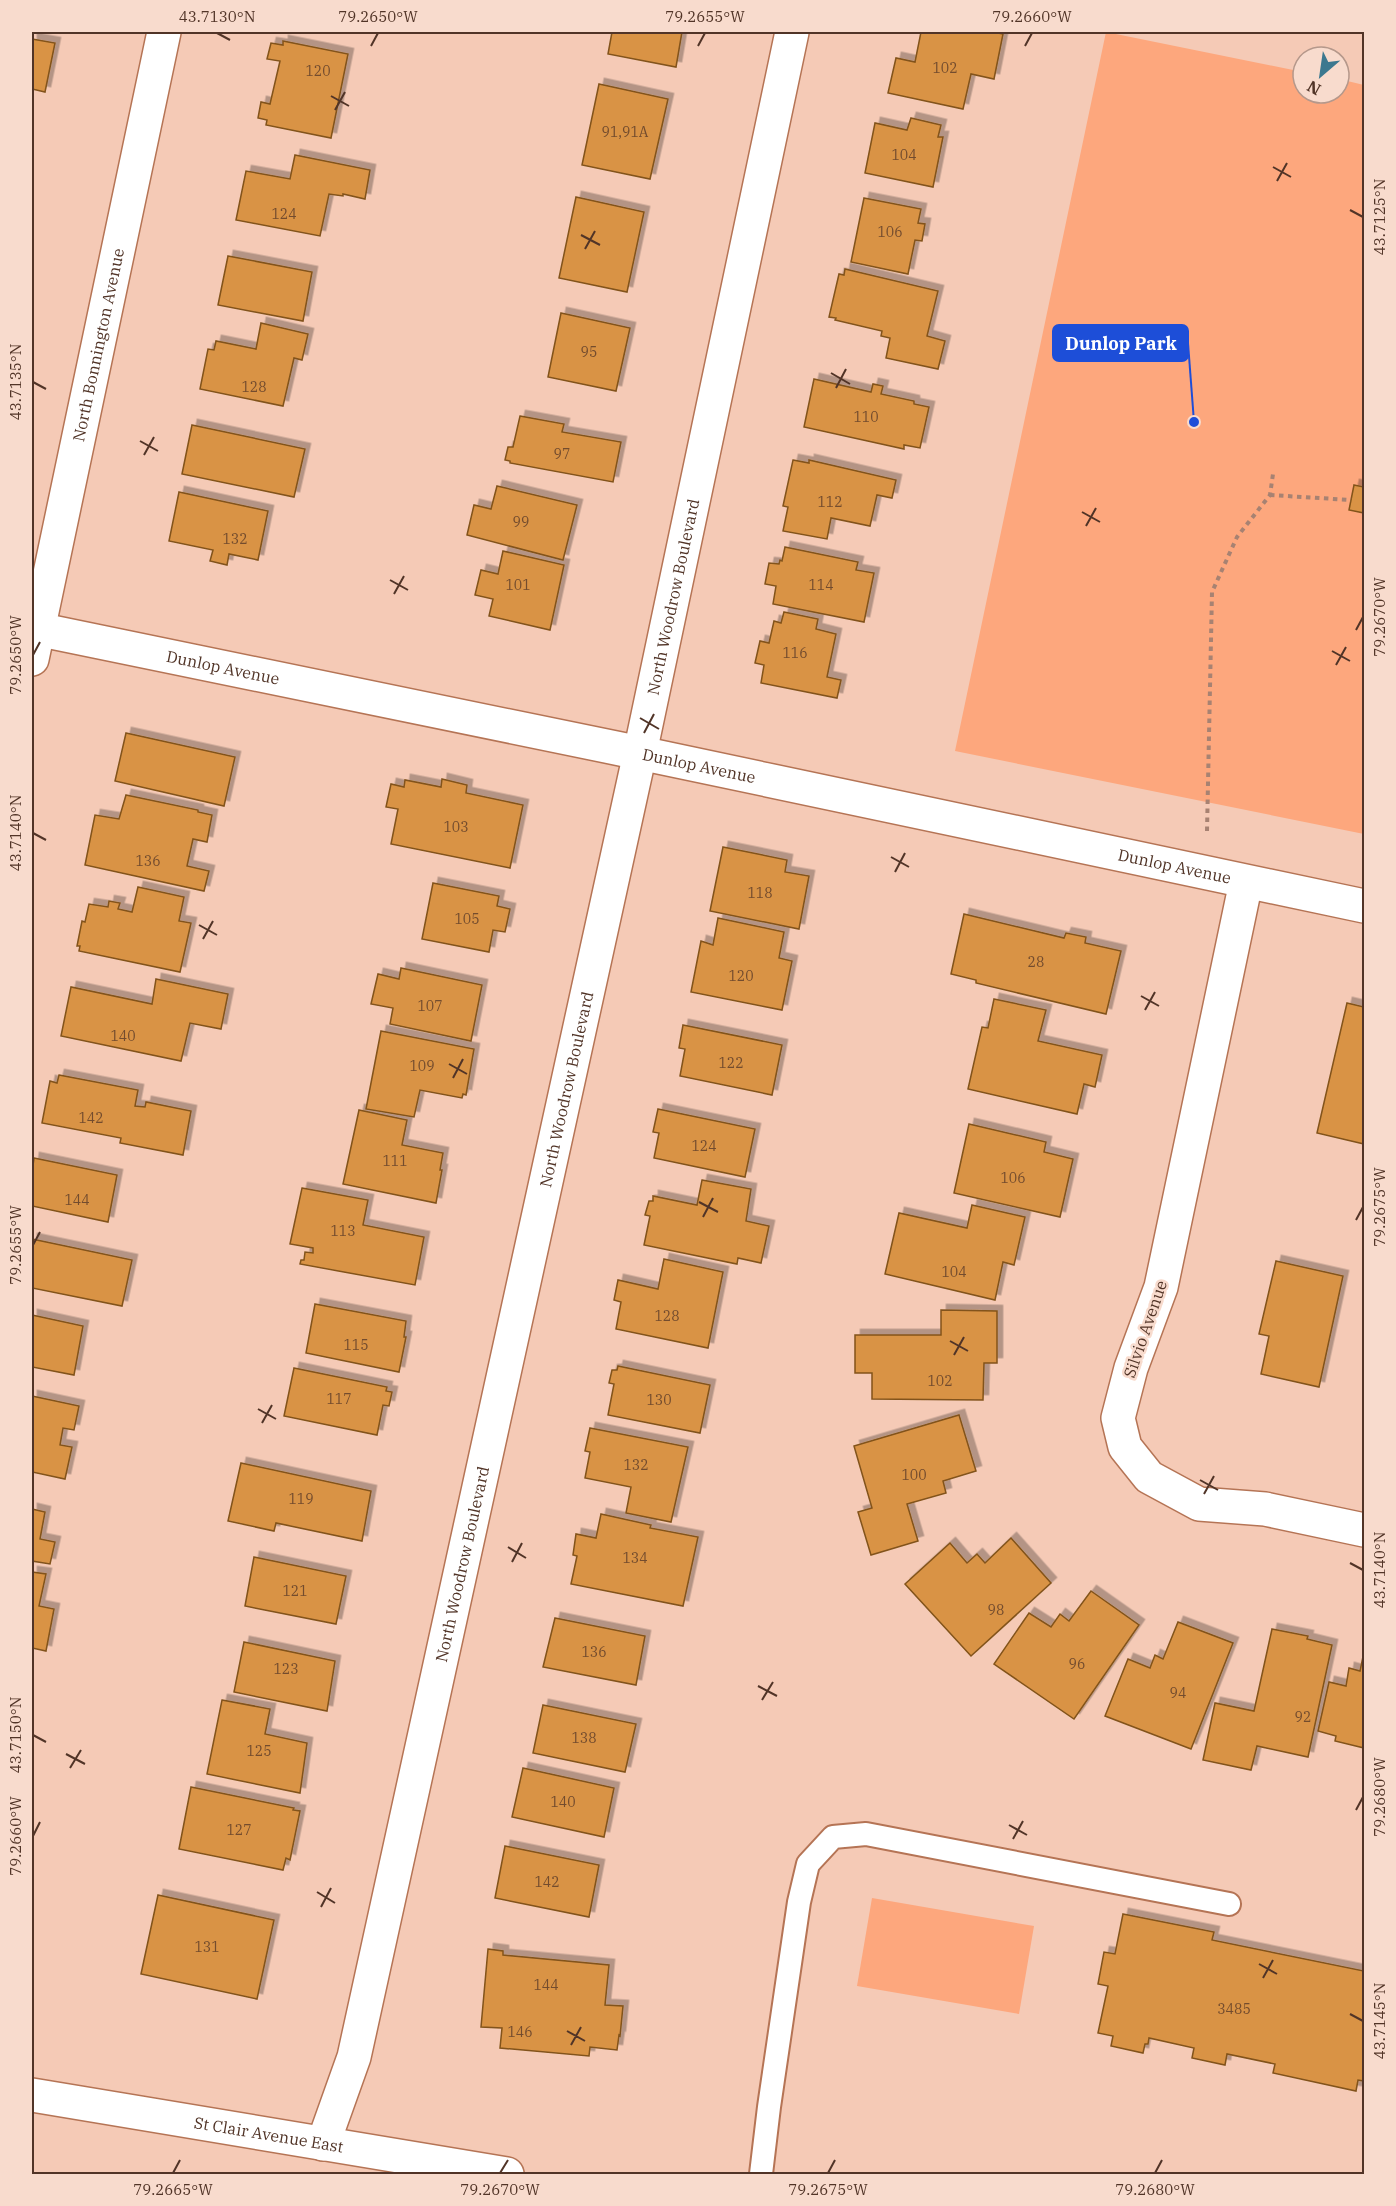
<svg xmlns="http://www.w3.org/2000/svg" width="1396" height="2206" font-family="'IBM Plex Serif',serif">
  <defs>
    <filter id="shadow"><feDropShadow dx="5.5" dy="-5.5" stdDeviation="0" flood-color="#0004"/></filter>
  </defs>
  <rect width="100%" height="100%" fill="#f5cab6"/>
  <g fill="#fda77d">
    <path d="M1106,32L1303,72V93H1339V79L1364,85V834L955,751Z"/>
    <path d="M872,1898L1034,1926L1019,2014L857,1986Z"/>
  </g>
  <g fill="#d99345" stroke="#82531a" stroke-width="1.5" filter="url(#shadow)">
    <path d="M612,32H682L676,67L608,54Z"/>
    <path d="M921,32H993L1003,34L994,79L971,74L963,109L888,93L896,58L915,62Z"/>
    <path d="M32,39L55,43L45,92L32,89Z"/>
    <path d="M283,41L348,54L331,138L266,125L267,120L258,118L261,102L270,104L280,61L267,59L271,43L283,45Z"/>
    <path d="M599,84L668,99L650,179L582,165Z"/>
    <path d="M911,118L941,125L938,137H943L933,187L865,173L875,123L907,130Z"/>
    <path d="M295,155L370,170L365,199L343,194V196L329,194L320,236L236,220L246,171L290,179Z"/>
    <path d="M576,197L644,212L627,292L559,278Z"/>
    <path d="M864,198L921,209L918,223L925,224L922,241L915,240L908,274L851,262Z"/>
    <path d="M228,256L312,272L303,321L218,305Z"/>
    <path d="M845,269L938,291L927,336L945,341L938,369L886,358L890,338L881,336L882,331L835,320L836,318L829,317L839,274L844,275Z"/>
    <path d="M561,313L630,328L616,391L548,377Z"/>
    <path d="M261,323L308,334L302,360L294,358L283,406L200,389L208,349L214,350L216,341L256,349Z"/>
    <path d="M814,379L871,392L873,384L883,386L881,394L914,401V404L929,407L920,448L904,445V449L804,427Z"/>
    <path d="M520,416L564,424L562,432L621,442L613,482L510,463V461L505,460L508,447H513Z"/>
    <path d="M192,425L305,449L294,497L182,474Z"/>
    <path d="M793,460L809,463V460L896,480L892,498L877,495L870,526L831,518L827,539L783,531L788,507L783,506Z"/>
    <path d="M1354,485L1364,487V513L1349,510Z"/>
    <path d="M497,486L577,505L563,560L467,535L474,505L491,509Z"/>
    <path d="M179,492L268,511L258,560L229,554L227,565L210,561L213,550L169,541Z"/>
    <path d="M785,547L858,562L856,570L874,573L864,622L773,604L776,586L765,584L769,563L779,564L780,560L782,561Z"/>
    <path d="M503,551L564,565L550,630L489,616L493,599L475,595L481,570L498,574Z"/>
    <path d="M784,612L818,619L816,629L836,634L827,677L841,680L837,698L761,683L764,665L755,663L760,641L769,643L774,621L781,623Z"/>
    <path d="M126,733L235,757L224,806L115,781Z"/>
    <path d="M442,779L467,785L466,793L523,805L510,868L391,844L398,809L386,807L391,784L404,787L405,780L441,787Z"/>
    <path d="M126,795L198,810V812L212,815L207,842L193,839L187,866L209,871L204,891L85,865L95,815L119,819Z"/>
    <path d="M723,847L787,860L785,872L809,876L799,929L710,911Z"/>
    <path d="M433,883L499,896L497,906L510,909L505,932L493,930L489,952L422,939Z"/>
    <path d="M138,887L184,897L179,921L191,923L180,972L79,951L80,946H77L82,921L85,922L89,904L108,907L109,901L120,903L118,909L132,912Z"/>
    <path d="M964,914L1064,938L1066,933L1086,937L1085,943L1121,951L1106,1014L976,983V980L951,974Z"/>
    <path d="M718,918L784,932L779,958L792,961L782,1010L691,992L701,941L713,945Z"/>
    <path d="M401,968L482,985L471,1041L390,1024L393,1008L371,1004L378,974L399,979Z"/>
    <path d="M156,979L228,994L221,1029L190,1023L181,1061L61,1036L71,987L152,1004Z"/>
    <path d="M994,999L1046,1010L1038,1041L1102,1055L1095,1087L1084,1084L1077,1114L968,1089L982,1027L988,1028Z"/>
    <path d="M1347,1003L1364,1007V1144L1317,1133Z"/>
    <path d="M683,1025L782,1045L772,1095L680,1076L685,1049L679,1048Z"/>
    <path d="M381,1031L474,1049L466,1095L463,1094L462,1098L420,1090L414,1117L366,1109Z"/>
    <path d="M59,1075L138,1090L135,1106L145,1107L146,1102L191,1111L183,1155L120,1143L121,1138L42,1123L50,1081L57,1083Z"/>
    <path d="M658,1109L755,1129L745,1177L654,1158L659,1133L653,1132Z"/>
    <path d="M359,1110L407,1120L402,1145L443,1153L440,1170H442L436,1203L343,1184Z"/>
    <path d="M969,1124L1046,1142L1044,1152L1073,1159L1060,1217L954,1193Z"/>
    <path d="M34,1158L117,1175L108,1222L32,1206V1173Z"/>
    <path d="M702,1180L751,1189L746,1221L769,1226L761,1263L738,1258L737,1264L644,1245L650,1216L645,1215L649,1201H653V1196L697,1205Z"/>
    <path d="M302,1188L368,1200L363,1225L424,1237L415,1285L300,1264L301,1260H304L305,1252L313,1253V1248L290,1244Z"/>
    <path d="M972,1205L1025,1217L1014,1265L1003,1262L995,1300L885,1274L899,1213L967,1228Z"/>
    <path d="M32,1239L132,1260L122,1306L32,1288Z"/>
    <path d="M664,1259L723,1272L708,1348L616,1329L621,1302L614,1300L618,1280L658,1289Z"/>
    <path d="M1276,1261L1343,1276L1319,1387L1261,1374L1269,1336L1259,1334Z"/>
    <path d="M315,1304L406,1321L404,1337H406L399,1372L306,1353Z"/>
    <path d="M941,1310L997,1311V1363H984L983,1400L872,1399V1373H855V1335H941Z"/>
    <path d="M32,1315L83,1326L74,1375L32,1367Z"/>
    <path d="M618,1366L710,1385L700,1433L608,1415L614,1384L609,1383L612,1370H617Z"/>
    <path d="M294,1368L387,1387L386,1391L392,1392L389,1406L383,1405L377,1435L284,1416Z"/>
    <path d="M32,1396L79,1406L74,1430L63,1428L60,1445L72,1447L65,1479L32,1472Z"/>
    <path d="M959,1415L976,1471L943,1481L946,1493L907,1504L918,1541L871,1555L858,1512L872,1508L854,1446Z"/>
    <path d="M590,1428L688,1447L671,1522L626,1513L631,1487L585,1478L590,1452L585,1451Z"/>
    <path d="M241,1463L371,1491L362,1541L276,1523L274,1531L228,1521Z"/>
    <path d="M32,1509L45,1512L40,1539L55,1542L50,1564L32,1561Z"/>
    <path d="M601,1514L651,1525L650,1528L698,1537L683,1606L571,1584L577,1556L573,1555L576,1534L596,1538Z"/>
    <path d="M1011,1538L1051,1583L971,1656L905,1584L950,1543L967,1563L977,1554L985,1563Z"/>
    <path d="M254,1557L346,1576L336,1624L245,1606Z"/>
    <path d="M32,1572L46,1574L39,1606L54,1609L46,1651L32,1648Z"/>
    <path d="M1091,1591L1139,1625L1074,1719L994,1664L1029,1613L1051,1627L1060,1614L1069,1621Z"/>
    <path d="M555,1618L645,1636L636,1685L543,1667Z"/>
    <path d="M1178,1622L1233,1643L1191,1749L1105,1716L1128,1659L1150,1668L1155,1655L1163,1659Z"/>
    <path d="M1272,1629L1308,1636L1307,1639L1332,1645L1308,1757L1257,1746L1251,1770L1203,1760L1215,1703L1254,1711Z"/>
    <path d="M244,1642L335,1661L327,1711L234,1692Z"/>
    <path d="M1364,1652V1748L1335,1741L1336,1736L1318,1731L1329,1682L1346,1686L1349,1668L1360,1671Z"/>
    <path d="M222,1700L270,1709L265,1734L307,1743L300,1793L207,1774Z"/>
    <path d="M543,1705L636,1724L625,1772L533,1753Z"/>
    <path d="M523,1768L614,1788L604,1837L512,1817Z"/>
    <path d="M191,1787L294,1808L293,1810L300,1811L290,1860L286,1858L283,1870L179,1849Z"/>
    <path d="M505,1846L599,1865L589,1917L495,1898Z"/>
    <path d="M158,1895L274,1920L257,1999L141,1974Z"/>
    <path d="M1123,1914L1214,1932L1212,1940L1364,1971V2081L1358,2080L1356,2091L1273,2073L1275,2064L1227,2054L1225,2065L1192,2058L1194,2048L1149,2038L1148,2044H1145L1143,2053L1111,2046L1113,2036L1098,2033L1108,1986L1098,1984L1104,1952L1115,1954Z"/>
    <path d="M488,1949L503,1951V1955L609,1965L605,2005L623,2006L620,2036L619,2035L617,2050L590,2047L589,2056L500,2048L502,2028L481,2027Z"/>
  </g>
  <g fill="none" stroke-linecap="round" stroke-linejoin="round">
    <g stroke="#b57455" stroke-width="26">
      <path id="service" d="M761,2174L769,2107L799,1902L808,1864L833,1837L866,1834L1229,1904"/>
    </g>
    <g stroke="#b57455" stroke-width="36">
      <g id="minor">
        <path id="s1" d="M32,628L640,753L1364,906"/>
        <path id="s2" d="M32,659L164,32"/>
        <path d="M1246,882L1161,1287L1131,1368L1118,1418L1125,1447L1149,1477L1199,1504L1265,1509L1364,1530"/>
        <path id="s3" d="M323,2144L354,2057L640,753L792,32"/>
      </g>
    </g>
    <g stroke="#b57455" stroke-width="36">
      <g id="secondary">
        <path id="s4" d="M32,2095L507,2174"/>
      </g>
    </g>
    <g stroke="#a78272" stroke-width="4" stroke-dasharray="4.5 4.5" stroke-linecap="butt">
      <path d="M1270,495L1351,500"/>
      <path d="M1207,831L1212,592L1237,537L1270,495L1273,474"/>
    </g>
    <use href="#service" stroke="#fff" stroke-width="22"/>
    <use href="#minor" stroke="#fff" stroke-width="33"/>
    <use href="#secondary" stroke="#fff" stroke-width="33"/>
  </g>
  <path fill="none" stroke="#513427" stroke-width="2" d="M217,33L230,40M371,46L378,33M698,46L705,33M1025,46L1032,33M331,96L349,106M335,110L345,92M1273,167L1291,177M1277,181L1287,163M1350,210L1363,217M581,235L600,245M585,249L595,231M831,373L850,384M33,382L46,389M836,388L846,369M140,441L158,451M144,455L154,437M1082,512L1100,522M1086,526L1096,508M390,580L408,590M394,594L404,576M1356,630L1363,617M1332,651L1350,661M33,655L40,642M1336,665L1346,647M640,718L659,729M644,733L654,714M33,833L46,840M891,857L909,867M895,872L905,853M199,925L217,935M203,939L213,921M1141,996L1159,1006M1145,1010L1155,992M449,1064L467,1074M453,1078L463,1059M699,1202L718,1212M703,1217L713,1198M1356,1220L1363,1207M33,1245L40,1232M950,1341L968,1351M954,1355L964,1337M258,1409L276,1419M262,1423L272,1405M1200,1480L1218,1490M1204,1494L1214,1476M508,1547L526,1558M512,1562L522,1543M1350,1563L1363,1570M758,1686L777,1696M762,1700L773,1682M33,1735L46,1742M66,1754L85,1764M70,1768L81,1750M1356,1810L1363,1797M1009,1825L1027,1835M33,1836L40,1822M1013,1839L1023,1821M317,1892L335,1903M321,1907L331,1888M1259,1964L1277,1974M1263,1978L1273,1960M1350,2014L1363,2021M567,2031L585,2041M571,2045L581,2027M173,2173L180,2160M500,2173L508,2160M828,2173L835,2160M1155,2173L1162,2160"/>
  <g text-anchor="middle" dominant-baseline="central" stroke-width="5" stroke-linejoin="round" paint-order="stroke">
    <g font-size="14" fill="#734c2e">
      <text x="945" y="68">102</text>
      <text x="318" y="71">120</text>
      <text x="625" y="132">91,91A</text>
      <text x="904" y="155">104</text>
      <text x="284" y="214">124</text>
      <text x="890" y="232">106</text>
      <text x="589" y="352">95</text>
      <text x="254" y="387">128</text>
      <text x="866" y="417">110</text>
      <text x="562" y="454">97</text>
      <text x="830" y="502">112</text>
      <text x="521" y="522">99</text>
      <text x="235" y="539">132</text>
      <text x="518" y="585">101</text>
      <text x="821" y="585">114</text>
      <text x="795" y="653">116</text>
      <text x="456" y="827">103</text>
      <text x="148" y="861">136</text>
      <text x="760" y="893">118</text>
      <text x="467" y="919">105</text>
      <text x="1036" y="962">28</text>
      <text x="741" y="976">120</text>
      <text x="430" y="1006">107</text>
      <text x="123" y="1036">140</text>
      <text x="731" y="1063">122</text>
      <text x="422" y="1066">109</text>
      <text x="91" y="1118">142</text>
      <text x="704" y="1146">124</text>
      <text x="395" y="1161">111</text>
      <text x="1013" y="1178">106</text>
      <text x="77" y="1200">144</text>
      <text x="343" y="1231">113</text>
      <text x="954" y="1272">104</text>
      <text x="667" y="1316">128</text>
      <text x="356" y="1345">115</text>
      <text x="940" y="1381">102</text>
      <text x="339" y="1399">117</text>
      <text x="659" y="1400">130</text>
      <text x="636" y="1465">132</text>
      <text x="914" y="1475">100</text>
      <text x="301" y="1499">119</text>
      <text x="635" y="1558">134</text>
      <text x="295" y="1591">121</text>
      <text x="996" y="1610">98</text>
      <text x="594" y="1652">136</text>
      <text x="1077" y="1664">96</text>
      <text x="286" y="1669">123</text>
      <text x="1178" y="1693">94</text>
      <text x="1303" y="1717">92</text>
      <text x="584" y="1738">138</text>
      <text x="259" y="1751">125</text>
      <text x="563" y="1802">140</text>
      <text x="239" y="1830">127</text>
      <text x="547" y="1882">142</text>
      <text x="207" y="1947">131</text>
      <text x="546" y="1985">144</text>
      <text x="1234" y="2009">3485</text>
      <text x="520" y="2032">146</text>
    </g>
    <g font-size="16" fill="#513427" stroke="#f8dbcd">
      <text stroke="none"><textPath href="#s2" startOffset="321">North Bonnington Avenue</textPath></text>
      <text stroke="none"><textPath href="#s3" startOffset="1587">North Woodrow Boulevard</textPath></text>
      <text stroke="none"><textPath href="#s1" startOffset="195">Dunlop Avenue</textPath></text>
      <text stroke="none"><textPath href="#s1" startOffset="681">Dunlop Avenue</textPath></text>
      <text stroke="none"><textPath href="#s1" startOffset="1167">Dunlop Avenue</textPath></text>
      <text stroke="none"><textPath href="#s3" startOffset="1083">North Woodrow Boulevard</textPath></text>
      <text transform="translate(1145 1329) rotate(-71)">Silvio Avenue</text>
      <text stroke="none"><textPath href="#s3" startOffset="597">North Woodrow Boulevard</textPath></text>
      <text stroke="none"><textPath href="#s4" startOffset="240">St Clair Avenue East</textPath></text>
    </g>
  </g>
  <path fill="none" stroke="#1d4ed8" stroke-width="2" d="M1194 422L1188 343"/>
  <circle fill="#1d4ed8" stroke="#f8dbcd" stroke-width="2" cx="1194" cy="422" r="6"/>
  <rect fill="#1d4ed8" stroke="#1d4ed8" stroke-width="2" x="1053" y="325" width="135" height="36" rx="6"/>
  <g font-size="18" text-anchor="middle" font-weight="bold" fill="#fff">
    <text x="1121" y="350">Dunlop Park</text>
  </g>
  <rect width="1396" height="2206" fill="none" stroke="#f8dbcd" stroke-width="66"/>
  <g transform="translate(1321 75) rotate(209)"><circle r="28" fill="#f8dbcd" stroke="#b5988b" stroke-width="1.5"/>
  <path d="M0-4.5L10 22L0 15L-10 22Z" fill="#3c788f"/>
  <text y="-9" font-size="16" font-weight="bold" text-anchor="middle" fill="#513427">N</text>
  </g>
  <rect x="33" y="33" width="1330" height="2140" fill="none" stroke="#513427" stroke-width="2"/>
  <g font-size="15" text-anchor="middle" fill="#513427">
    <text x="217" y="22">43.7130°N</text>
    <text x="378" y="22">79.2650°W</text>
    <text x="705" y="22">79.2655°W</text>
    <text x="1032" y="22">79.2660°W</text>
    <text transform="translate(1380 217) rotate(-90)" y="5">43.7125°N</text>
    <text transform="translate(16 382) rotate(-90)" y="5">43.7135°N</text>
    <text transform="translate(1380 617) rotate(-90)" y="5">79.2670°W</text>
    <text transform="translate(16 655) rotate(-90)" y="5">79.2650°W</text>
    <text transform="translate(16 833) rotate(-90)" y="5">43.7140°N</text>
    <text transform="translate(1380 1207) rotate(-90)" y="5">79.2675°W</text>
    <text transform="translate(16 1245) rotate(-90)" y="5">79.2655°W</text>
    <text transform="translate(1380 1570) rotate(-90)" y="5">43.7140°N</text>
    <text transform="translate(16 1735) rotate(-90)" y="5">43.7150°N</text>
    <text transform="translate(1380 1797) rotate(-90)" y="5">79.2680°W</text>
    <text transform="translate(16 1836) rotate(-90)" y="5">79.2660°W</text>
    <text transform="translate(1380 2021) rotate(-90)" y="5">43.7145°N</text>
    <text x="173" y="2195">79.2665°W</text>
    <text x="500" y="2195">79.2670°W</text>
    <text x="828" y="2195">79.2675°W</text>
    <text x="1155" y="2195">79.2680°W</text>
  </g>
</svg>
